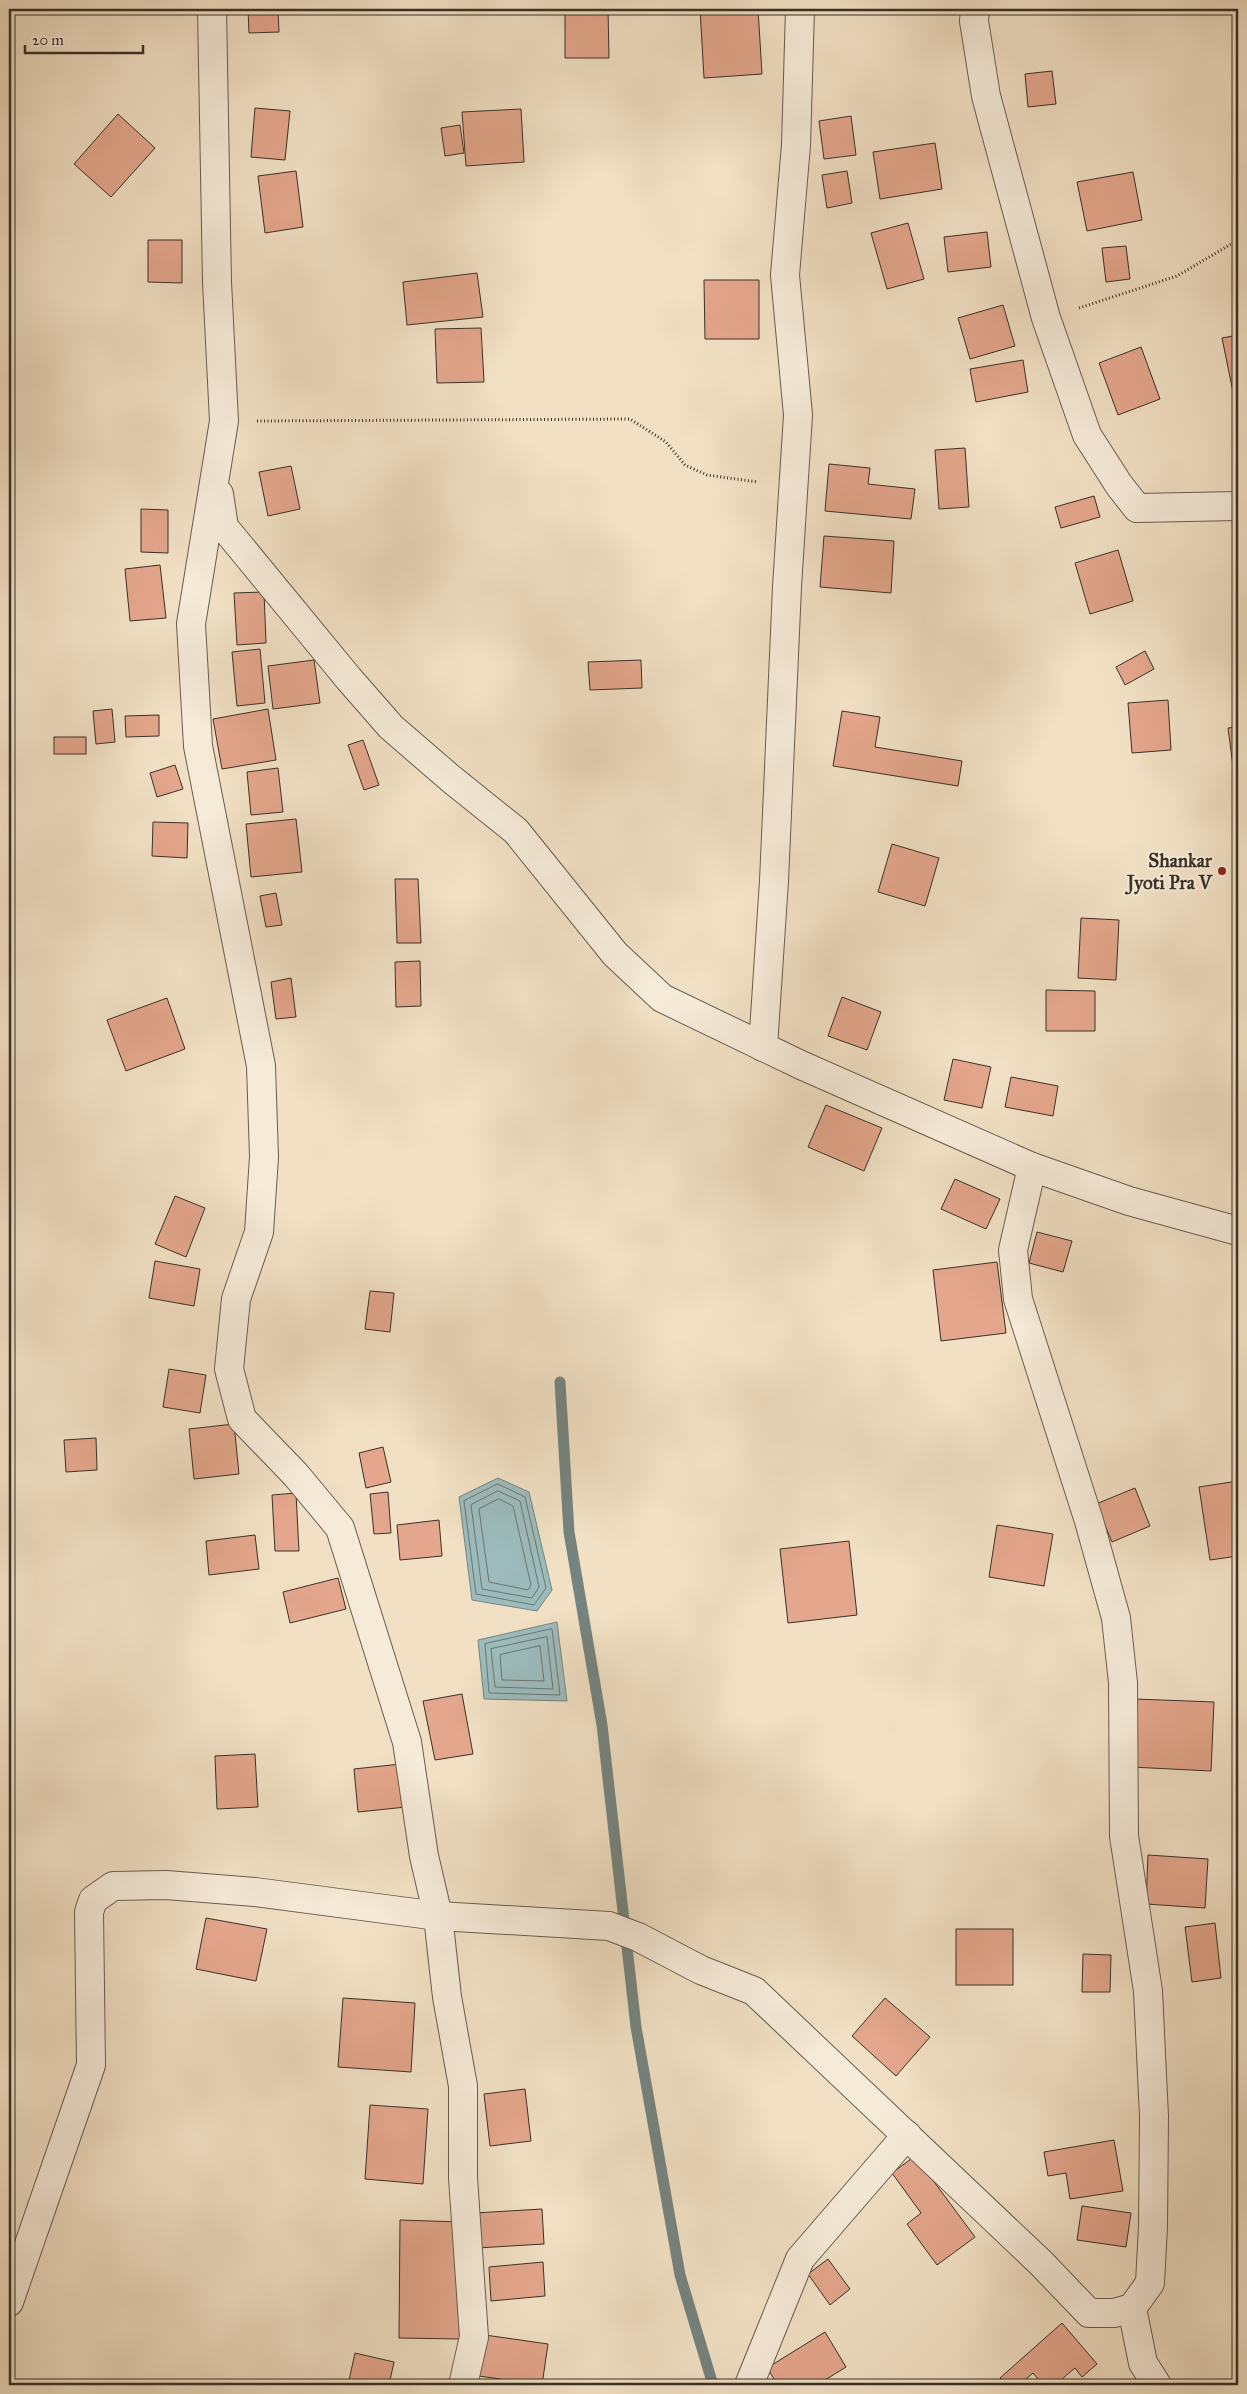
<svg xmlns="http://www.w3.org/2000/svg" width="1247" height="2394" font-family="'IM FELL Great Primer',serif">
  <rect width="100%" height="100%" fill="#f1e0c4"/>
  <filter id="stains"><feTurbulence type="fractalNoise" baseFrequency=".004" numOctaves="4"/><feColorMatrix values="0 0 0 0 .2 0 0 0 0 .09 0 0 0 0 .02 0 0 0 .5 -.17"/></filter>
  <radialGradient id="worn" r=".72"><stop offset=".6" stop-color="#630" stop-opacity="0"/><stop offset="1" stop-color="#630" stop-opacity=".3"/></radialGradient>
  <g fill="#9cbbbc" stroke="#758480">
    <path d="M498,1478L529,1492L552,1590L537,1611L472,1600L459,1497Z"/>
    <path d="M557,1622L567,1701L484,1699L478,1640Z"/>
  </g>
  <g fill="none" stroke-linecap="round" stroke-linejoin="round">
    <g stroke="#6b7671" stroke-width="1">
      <path d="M498,1484L525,1497L546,1588L534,1605L476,1594L464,1501Z"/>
      <path d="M498,1491L520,1501L539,1587L532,1598L482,1589L471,1505Z"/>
      <path d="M499,1499L513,1506L531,1585L528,1590L489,1582L479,1509Z"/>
      <path d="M552,1629L560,1695L489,1693L485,1644Z"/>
      <path d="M547,1637L553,1689L495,1687L491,1649Z"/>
      <path d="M540,1646L544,1681L502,1680L500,1655Z"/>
    </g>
    <path stroke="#758480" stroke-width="11" d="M560,1382L569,1532L602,1725L636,2027L680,2275L713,2385"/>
  </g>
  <g fill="#e4a68c" stroke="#3a3126">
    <path d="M248,9H278L279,32L249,33Z"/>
    <path d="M565,9H608L609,58H565Z"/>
    <path d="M700,9H758L762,74L704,78Z"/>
    <path d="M1052,71L1056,104L1028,107L1025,74Z"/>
    <path d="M255,108L290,111L285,160L251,157Z"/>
    <path d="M521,109L524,162L466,166L462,112Z"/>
    <path d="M118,114L155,148L111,197L74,164Z"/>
    <path d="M851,116L856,155L824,159L819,121Z"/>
    <path d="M460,125L464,153L445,156L441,128Z"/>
    <path d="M935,143L942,189L880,199L873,152Z"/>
    <path d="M296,171L303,227L265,233L258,176Z"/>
    <path d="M847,171L852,203L827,208L822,175Z"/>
    <path d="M1133,172L1142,220L1087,231L1077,182Z"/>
    <path d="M908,223L924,279L887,289L871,233Z"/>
    <path d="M987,232L991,267L948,272L944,237Z"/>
    <path d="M148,240H182V283L148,282Z"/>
    <path d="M1126,246L1130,279L1106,282L1102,248Z"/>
    <path d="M477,273L483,317L407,325L403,282Z"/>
    <path d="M704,280H759V339H705Z"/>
    <path d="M1003,305L1015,346L970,359L958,318Z"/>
    <path d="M481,328L484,382L437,383L435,329Z"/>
    <path d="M1238,335V390L1233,392L1222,338Z"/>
    <path d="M1141,347L1160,399L1118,415L1099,363Z"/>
    <path d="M1023,360L1028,392L976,402L970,369Z"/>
    <path d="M965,448L969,507L939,509L935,450Z"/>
    <path d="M829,464L870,468L868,484L915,489L911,519L825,511Z"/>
    <path d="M291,466L300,509L268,516L259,472Z"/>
    <path d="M1094,496L1100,517L1061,528L1055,507Z"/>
    <path d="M141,509L168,510V553L141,552Z"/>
    <path d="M824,536L894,541L891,593L820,587Z"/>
    <path d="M1118,550L1133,601L1090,614L1075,563Z"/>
    <path d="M160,565L166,618L130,621L125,569Z"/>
    <path d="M264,592L266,643L237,645L234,593Z"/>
    <path d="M260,649L265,703L237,706L232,652Z"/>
    <path d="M1145,651L1154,669L1125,685L1116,667Z"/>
    <path d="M314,660L320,703L273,709L268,666Z"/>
    <path d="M641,660L642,688L590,690L588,662Z"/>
    <path d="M1168,700L1171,750L1132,753L1128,703Z"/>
    <path d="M112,709L115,742L96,744L93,711Z"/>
    <path d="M268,709L276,760L222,769L213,719Z"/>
    <path d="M842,711L880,717L875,747L962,761L958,786L833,766Z"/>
    <path d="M159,715V736L126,737L125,716Z"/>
    <path d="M1238,727V804L1228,728Z"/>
    <rect x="54" y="737" width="32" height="17"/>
    <path d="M363,740L379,785L364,790L348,745Z"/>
    <path d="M175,765L183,789L157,797L150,773Z"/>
    <path d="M278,768L283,812L251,815L247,772Z"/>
    <path d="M296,819L302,872L251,877L246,824Z"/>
    <path d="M153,822L188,823L187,858L152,856Z"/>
    <path d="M892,844L939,858L925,906L878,892Z"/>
    <path d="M395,879H418L421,943H397Z"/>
    <path d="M276,893L282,925L266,927L260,896Z"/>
    <path d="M1081,918L1119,920L1116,980L1078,978Z"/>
    <path d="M420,961L421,1006L396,1007L395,962Z"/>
    <path d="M291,978L296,1017L276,1019L271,982Z"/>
    <path d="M1046,990L1095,991V1031H1046Z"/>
    <path d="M842,997L881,1012L867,1050L828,1036Z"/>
    <path d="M167,998L185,1049L126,1071L107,1020Z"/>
    <path d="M953,1059L991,1067L982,1108L944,1100Z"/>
    <path d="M1011,1077L1058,1086L1053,1116L1005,1107Z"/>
    <path d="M826,1105L882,1128L864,1171L808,1147Z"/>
    <path d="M955,1179L1000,1199L986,1229L941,1209Z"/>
    <path d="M175,1196L205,1208L186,1257L155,1244Z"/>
    <path d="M1037,1232L1072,1241L1063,1272L1029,1263Z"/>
    <path d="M155,1261L200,1269L194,1306L149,1298Z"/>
    <path d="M997,1262L1006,1333L941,1341L933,1270Z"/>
    <path d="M370,1291L394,1293L390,1332L365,1329Z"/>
    <path d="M169,1369L206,1375L200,1413L163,1407Z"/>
    <path d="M234,1424L239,1474L194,1479L189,1429Z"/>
    <path d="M96,1438L97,1470L66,1472L64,1440Z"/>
    <path d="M383,1447L391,1482L366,1488L359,1453Z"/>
    <path d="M1238,1481V1556L1210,1560L1199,1487Z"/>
    <path d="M1135,1488L1150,1526L1112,1542L1096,1504Z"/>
    <path d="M388,1492L391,1533L374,1534L370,1494Z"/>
    <path d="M296,1493L299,1551H275L272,1495Z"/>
    <path d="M439,1520L442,1556L400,1560L397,1525Z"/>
    <path d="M997,1525L1053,1534L1044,1586L989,1577Z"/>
    <path d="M255,1535L259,1569L209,1575L206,1541Z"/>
    <path d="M849,1541L857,1615L788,1623L780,1549Z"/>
    <path d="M338,1578L346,1609L290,1623L283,1592Z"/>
    <path d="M462,1694L473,1754L435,1760L423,1701Z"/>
    <path d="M1135,1699L1214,1702L1211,1771L1131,1767Z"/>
    <path d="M255,1754L258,1807L217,1809L215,1756Z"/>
    <path d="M401,1764L406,1807L358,1812L354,1769Z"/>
    <path d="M1148,1855L1208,1859L1205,1908L1146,1904Z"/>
    <path d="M206,1918L267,1929L256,1981L196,1969Z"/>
    <path d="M1215,1923L1221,1978L1192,1982L1185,1927Z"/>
    <rect x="956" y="1929" width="57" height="56"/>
    <path d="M1083,1954L1111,1955L1110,1992H1082Z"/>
    <path d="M343,1998L415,2003L411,2072L338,2067Z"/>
    <path d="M885,1998L930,2037L896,2076L852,2036Z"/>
    <path d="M525,2089L531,2141L490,2146L484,2094Z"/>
    <path d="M370,2105L428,2109L423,2184L365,2179Z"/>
    <path d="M1114,2140L1123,2191L1070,2199L1066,2173L1048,2176L1044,2152Z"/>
    <path d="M915,2156L975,2237L937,2265L907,2224L921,2213L892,2173Z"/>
    <path d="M1082,2206L1131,2213L1126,2247L1077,2240Z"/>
    <path d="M542,2209L544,2244L477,2248L475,2213Z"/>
    <path d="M400,2220L461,2222L460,2339L399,2338Z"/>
    <path d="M828,2259L850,2289L830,2305L808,2274Z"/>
    <path d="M543,2262L545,2296L491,2301L489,2267Z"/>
    <path d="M1062,2323L1097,2364L1082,2377L1075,2368L1055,2385H1043L1033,2373L1019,2385H1006L1000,2378Z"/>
    <path d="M825,2332L846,2367L817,2385H778L767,2368Z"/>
    <path d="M485,2335L548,2344L542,2385L479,2376Z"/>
    <path d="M355,2353L394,2362L389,2385H348Z"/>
  </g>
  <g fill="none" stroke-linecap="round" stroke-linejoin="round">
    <g stroke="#685d4e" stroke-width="30">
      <g id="minor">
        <path d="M212,9L217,282L224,421L191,624L198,746L261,1066L264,1157L259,1232L236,1299L229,1369L242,1419L296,1475L340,1528L407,1742L424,1856L438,1916L447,1997L463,2086V2178L474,2337L463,2385"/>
        <path d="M975,9L974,21L986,96L1046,318L1087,435L1119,485L1137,508L1238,506"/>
        <path d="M219,494L224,527L349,679L391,727L450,778L516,831L615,954L662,998L801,1065L1032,1167L1129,1201L1238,1231"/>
        <path d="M763,1047L774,881L787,587L798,415L785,275L796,145L800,9"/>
        <path d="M9,2302L91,2065L89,1912L93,1900L113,1886L166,1885L255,1892L438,1916L609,1926L638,1937L701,1970L754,1991L1041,2263L1089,2313H1114L1132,2308L1150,2283L1153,2226L1154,2116L1148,1991L1124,1836L1123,1683L1116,1618L1089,1521L1018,1299L1013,1250L1032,1167"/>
        <path d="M1132,2308L1143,2363L1157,2385"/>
        <path d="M749,2385L800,2259L907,2135"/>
      </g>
    </g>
    <g stroke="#3a3126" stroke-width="3" stroke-dasharray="1 2.5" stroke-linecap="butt">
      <path d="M1079,308L1177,276L1238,240"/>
      <path d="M257,421L630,419L666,442L685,465L707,475L758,482"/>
    </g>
    <use href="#minor" stroke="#f6ebd9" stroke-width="28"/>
  </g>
  <circle fill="#8f2418" stroke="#f6ebd9" stroke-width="2" cx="1222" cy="871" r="5"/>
  <g text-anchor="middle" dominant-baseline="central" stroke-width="4" stroke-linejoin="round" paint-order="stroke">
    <g font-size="19" font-weight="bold" fill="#3a3126" stroke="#f6ebd9" text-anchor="end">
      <text x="1212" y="860">Shankar<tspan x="1212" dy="22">Jyoti Pra V</tspan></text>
    </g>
  </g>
  <rect width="1247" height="2394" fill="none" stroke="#f1e0c4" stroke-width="30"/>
  <rect x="10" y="10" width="1227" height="2374" fill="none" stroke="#3a3126" stroke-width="2.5"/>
  <rect x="15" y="15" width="1217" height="2364" fill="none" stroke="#3a3126"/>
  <path d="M25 45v8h118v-8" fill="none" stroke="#3a3126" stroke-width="2.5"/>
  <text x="32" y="45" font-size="15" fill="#3a3126" stroke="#f6ebd9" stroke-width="4" paint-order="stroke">20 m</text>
  <rect width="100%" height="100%" filter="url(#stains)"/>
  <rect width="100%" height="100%" fill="url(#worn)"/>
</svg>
